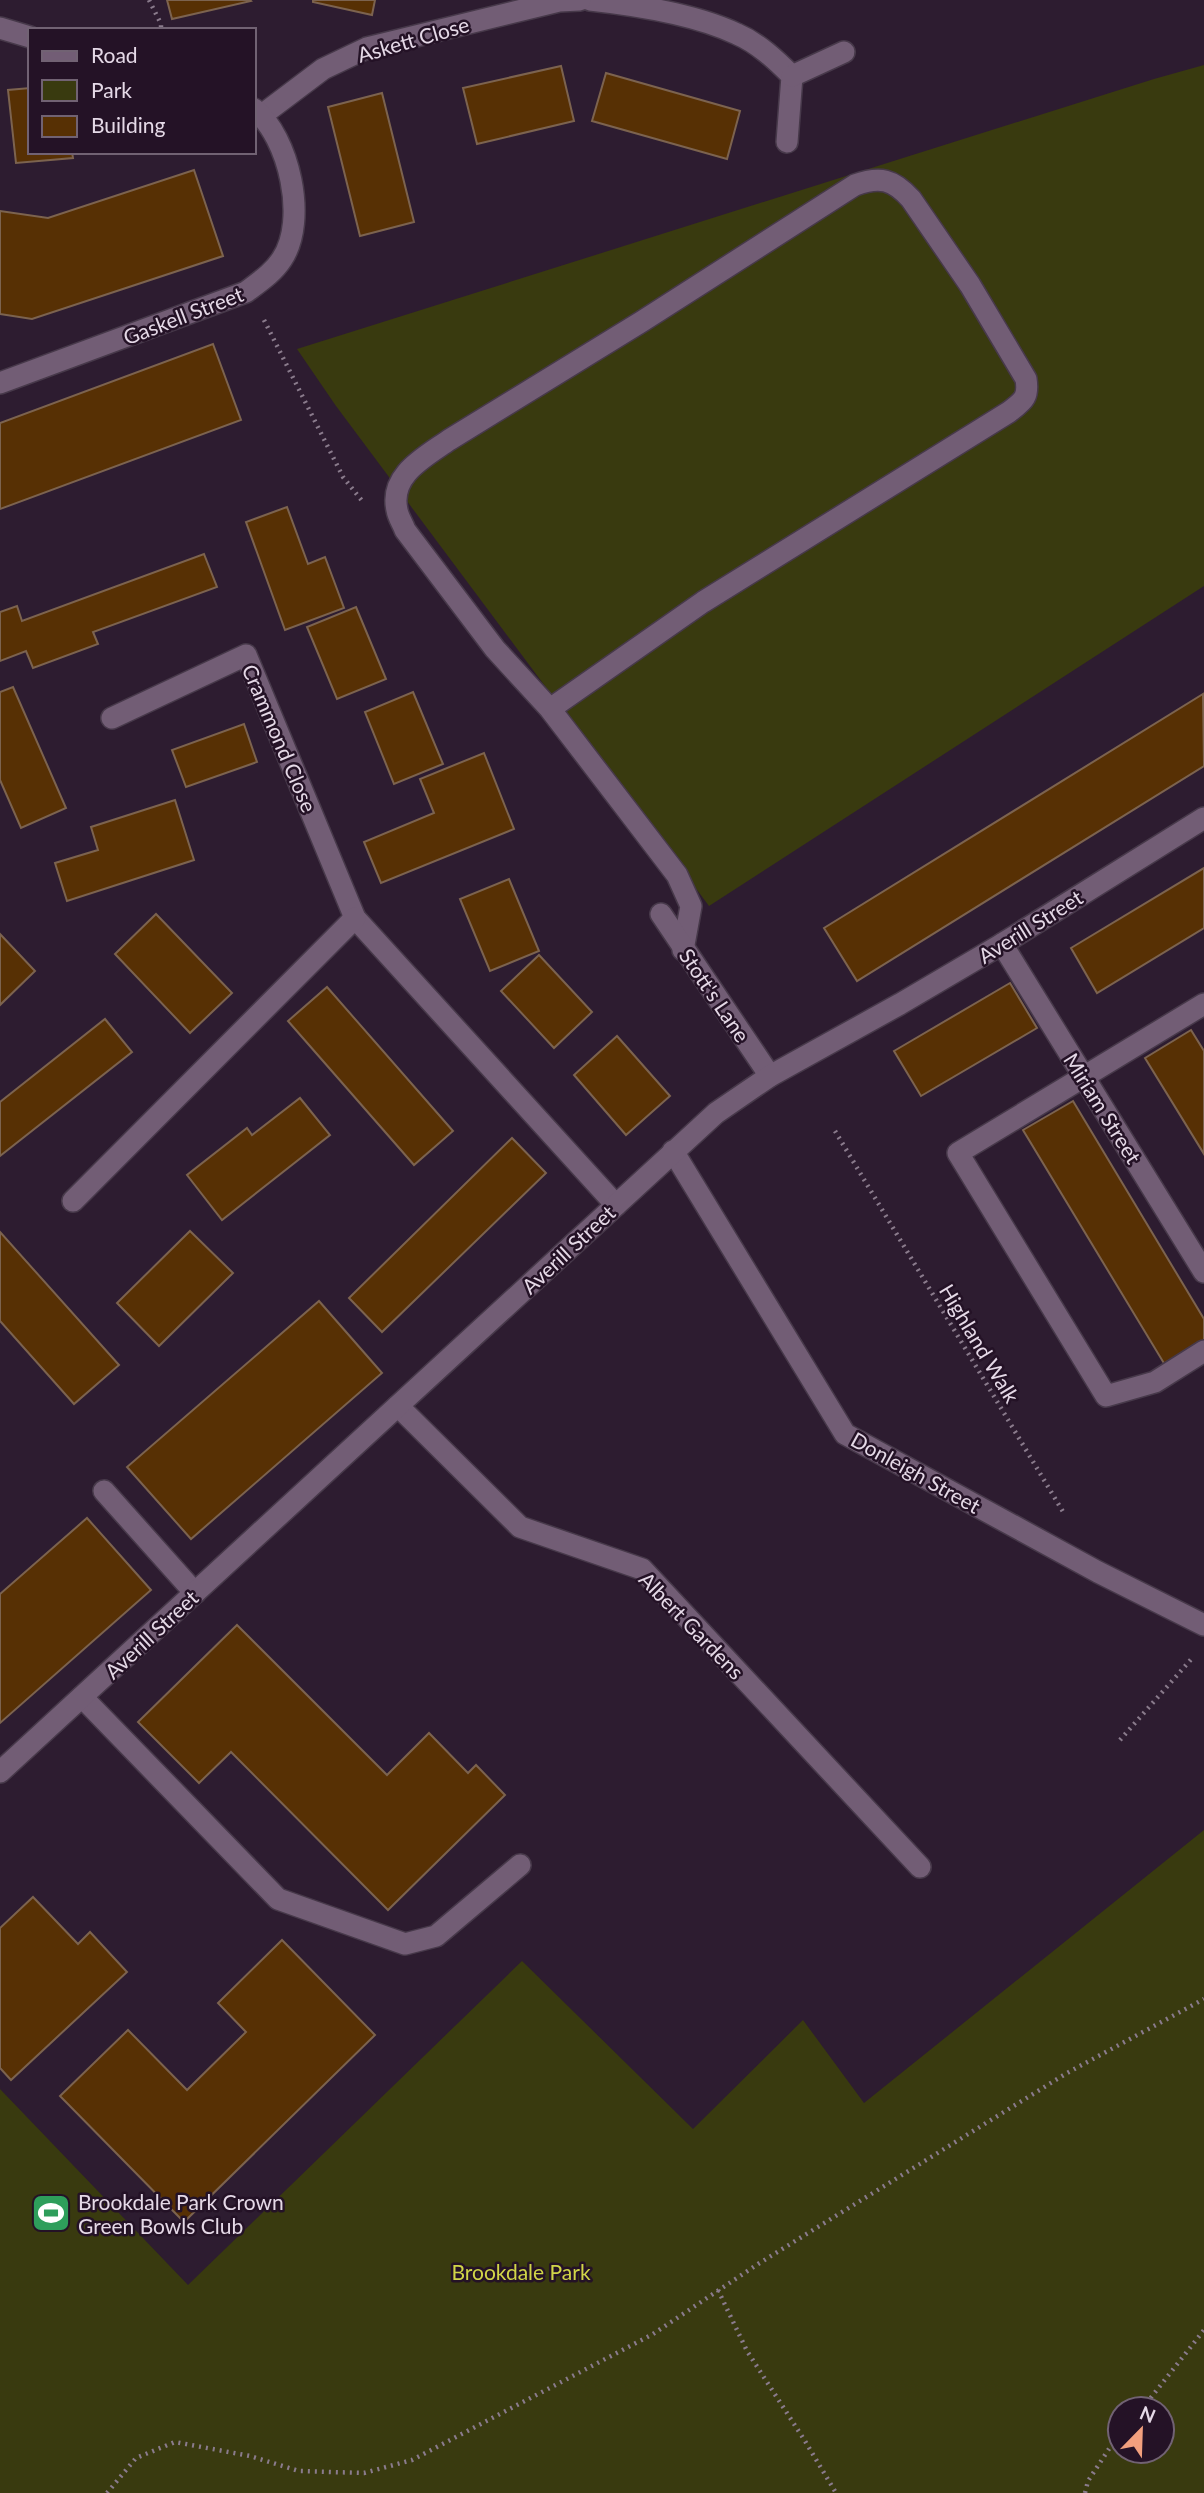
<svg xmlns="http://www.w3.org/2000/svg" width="1204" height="2493" font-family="Lato,sans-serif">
  <rect width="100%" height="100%" fill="#2d1c30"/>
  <g fill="#393a0f" fill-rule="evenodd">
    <path d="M1204,65V586L709,906L336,406L297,349L1154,79Z"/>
    <path d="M1204,1830V2493H0V2089L188,2285L522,1961L693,2129L803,2020L864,2103ZM1120,2409H1162V2451H1120Z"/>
  </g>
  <g fill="#573004" stroke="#7c634f" stroke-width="2">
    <path d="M167,0H250L251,1L172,19Z"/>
    <path d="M313,0H375L372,15L313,2Z"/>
    <path d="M561,66L574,121L477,144L463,88Z"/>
    <path d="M606,73L740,111L727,159L592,121Z"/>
    <path d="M30,88V152H72L73,158L16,163L8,90Z"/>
    <path d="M382,93L414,222L360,236L328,107Z"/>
    <path d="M194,170L223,256L32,319L0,314V211L48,218Z"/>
    <path d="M213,344L241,420L0,509V423Z"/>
    <path d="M287,507L308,564L325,557L344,608L285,630L246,522Z"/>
    <path d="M204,554L217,587L93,632L98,644L33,668L26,651L0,661V612L17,606L22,621Z"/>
    <path d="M356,607L386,679L337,699L307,627Z"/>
    <path d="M13,687L66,808L21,828L0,780V692Z"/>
    <path d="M413,692L443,764L394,784L365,712Z"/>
    <path d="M1203,694L1204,766L857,981L824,928Z"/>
    <path d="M244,724L257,762L186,787L172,750Z"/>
    <path d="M484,753L514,829L381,883L364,842L434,813L420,779Z"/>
    <path d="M175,800L194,860L67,901L55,863L98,850L91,827Z"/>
    <path d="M1204,868V928L1097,993L1071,948Z"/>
    <path d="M509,879L539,951L490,971L460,899Z"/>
    <path d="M156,914L232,993L190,1033L115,954Z"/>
    <path d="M0,934L35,971L0,1005Z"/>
    <path d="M539,955L592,1012L554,1048L501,991Z"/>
    <path d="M1010,983L1037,1028L921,1096L894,1051Z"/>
    <path d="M327,987L453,1131L414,1165L288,1021Z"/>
    <path d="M105,1019L132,1052L0,1156V1102Z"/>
    <path d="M1191,1030L1204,1051V1154L1145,1058Z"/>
    <path d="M617,1036L670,1096L626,1135L574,1075Z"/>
    <path d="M300,1098L330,1135L222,1220L187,1175L247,1128L252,1135Z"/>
    <path d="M1073,1101L1204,1319V1342L1165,1365L1023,1130Z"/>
    <path d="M512,1138L546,1173L382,1332L349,1298Z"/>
    <path d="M190,1231L233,1273L159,1346L117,1303Z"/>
    <path d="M0,1232L119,1365L74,1404L0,1321Z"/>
    <path d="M319,1301L382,1373L191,1539L127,1467Z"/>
    <path d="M87,1518L151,1590L0,1723V1594Z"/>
    <path d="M237,1625L387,1775L429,1733L468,1773L476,1765L505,1795L388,1910L231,1752L199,1783L138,1722Z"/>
    <path d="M33,1897L78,1944L90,1932L127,1972L11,2080L0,2068V1928Z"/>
    <path d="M282,1940L375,2035L184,2222L60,2096L128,2030L187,2090L246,2032L218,2003Z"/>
  </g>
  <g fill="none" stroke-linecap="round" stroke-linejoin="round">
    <g stroke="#47394a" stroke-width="24">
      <g id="lane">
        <path d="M550,709L703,602L1009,412C1023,401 1029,398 1026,379L970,285L911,199C893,179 880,176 855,185L641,322L449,440C425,457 389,475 397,510C398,517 403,524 405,530L495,649L550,709L677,875L691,906L683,950"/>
        <path d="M1204,1004L958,1153L1106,1396L1155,1382L1204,1351"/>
        <path d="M104,1491L195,1593"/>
        <path d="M82,1697L278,1899L405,1944L436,1936L520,1865"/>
      </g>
    </g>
    <g stroke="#47394a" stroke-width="24">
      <g id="street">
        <path d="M590,0C636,5 695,14 737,34C758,43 776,60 792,76L787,142"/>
        <path d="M0,28L30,37"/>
        <path d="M792,76L844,52"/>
        <path d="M262,115L323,69L367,48L559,1L580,0"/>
        <path d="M0,383L246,292C259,282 273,273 282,259C308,220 289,137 254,109"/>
        <path d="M112,718L246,655L355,918L616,1205"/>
        <path d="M661,914L770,1076"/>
        <path d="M1002,944L1204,1272"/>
        <path d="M673,1151L845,1434L1098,1572L1204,1625"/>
        <path d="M73,1201L355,918"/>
        <path d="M398,1406L520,1527L642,1569L920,1867"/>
        <path d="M0,1772L716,1113L770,1076L900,1004L1002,944L1204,818"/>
      </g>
    </g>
    <g stroke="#8a7b8c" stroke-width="4.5" stroke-dasharray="2 5" stroke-linecap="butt">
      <path d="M149,0L161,24V30"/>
      <path d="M264,320L343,477L363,502"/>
      <path d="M835,1131L1065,1515"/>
      <path d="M1120,1740L1194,1656"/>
      <path d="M718,2290L747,2351L805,2441L836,2493"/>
      <path d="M1142,2409L1204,2330"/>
      <path d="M107,2493L136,2458L175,2442L250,2456L299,2471L364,2473L412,2460L653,2334L758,2264L1067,2073L1204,1999"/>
      <path d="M1085,2493L1088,2481L1120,2432"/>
    </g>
    <use href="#lane" stroke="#725d75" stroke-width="21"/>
    <use href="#street" stroke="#725d75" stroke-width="21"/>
  </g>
  <defs>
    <g id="stadium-square" transform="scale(2.0125)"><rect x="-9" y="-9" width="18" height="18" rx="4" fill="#2e9e5b" stroke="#241226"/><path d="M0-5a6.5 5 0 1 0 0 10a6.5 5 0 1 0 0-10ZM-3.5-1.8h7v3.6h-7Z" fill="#fff"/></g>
  </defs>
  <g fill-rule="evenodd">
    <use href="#stadium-square" x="51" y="2213"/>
  </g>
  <g text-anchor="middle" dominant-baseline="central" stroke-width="5" stroke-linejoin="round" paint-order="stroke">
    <g font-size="21" fill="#e5d9e7" stroke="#241226">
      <text transform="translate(413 39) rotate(-16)">Askett Close</text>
      <text transform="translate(183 315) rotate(-21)">Gaskell Street</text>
      <text transform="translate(280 738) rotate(67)">Crammond Close</text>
      <text transform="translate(1030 926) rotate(-32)">Averill Street</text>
      <text transform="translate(715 995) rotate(56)">Stott's Lane</text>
      <text transform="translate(1103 1108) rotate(58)">Miriam Street</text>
      <text transform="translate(568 1249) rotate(-43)">Averill Street</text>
      <text transform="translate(980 1343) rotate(59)">Highland Walk</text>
      <text transform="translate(916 1472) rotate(29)">Donleigh Street</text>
      <text transform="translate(692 1625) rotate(46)">Albert Gardens</text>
      <text transform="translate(151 1634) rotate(-43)">Averill Street</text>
    </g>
    <g font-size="21" fill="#e5d9e7" stroke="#241226" text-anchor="start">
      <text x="78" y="2201">Brookdale Park Crown<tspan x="78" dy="24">Green Bowls Club</tspan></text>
    </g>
    <g font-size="21" fill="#d1d548" stroke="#241226">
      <text x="521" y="2271">Brookdale Park</text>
    </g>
  </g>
  <rect x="28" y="28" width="228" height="126" fill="#241226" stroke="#716273" stroke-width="2"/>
  <rect x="42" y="51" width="35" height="10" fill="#725d75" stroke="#716273" stroke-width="2"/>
  <text x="91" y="63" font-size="21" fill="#e5d9e7">Road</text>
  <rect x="42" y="80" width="35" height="21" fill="#393a0f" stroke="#716273" stroke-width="2"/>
  <text x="91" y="98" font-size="21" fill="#e5d9e7">Park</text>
  <rect x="42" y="116" width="35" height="21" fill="#573004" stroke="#716273" stroke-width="2"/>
  <text x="91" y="133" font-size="21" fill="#e5d9e7">Building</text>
  <g transform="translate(1141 2430) rotate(23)"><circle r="33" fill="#241226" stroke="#716273" stroke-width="2"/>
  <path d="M0-5L12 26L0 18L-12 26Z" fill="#f2a07e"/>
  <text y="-10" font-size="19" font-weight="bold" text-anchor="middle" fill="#e5d9e7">N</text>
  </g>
</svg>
